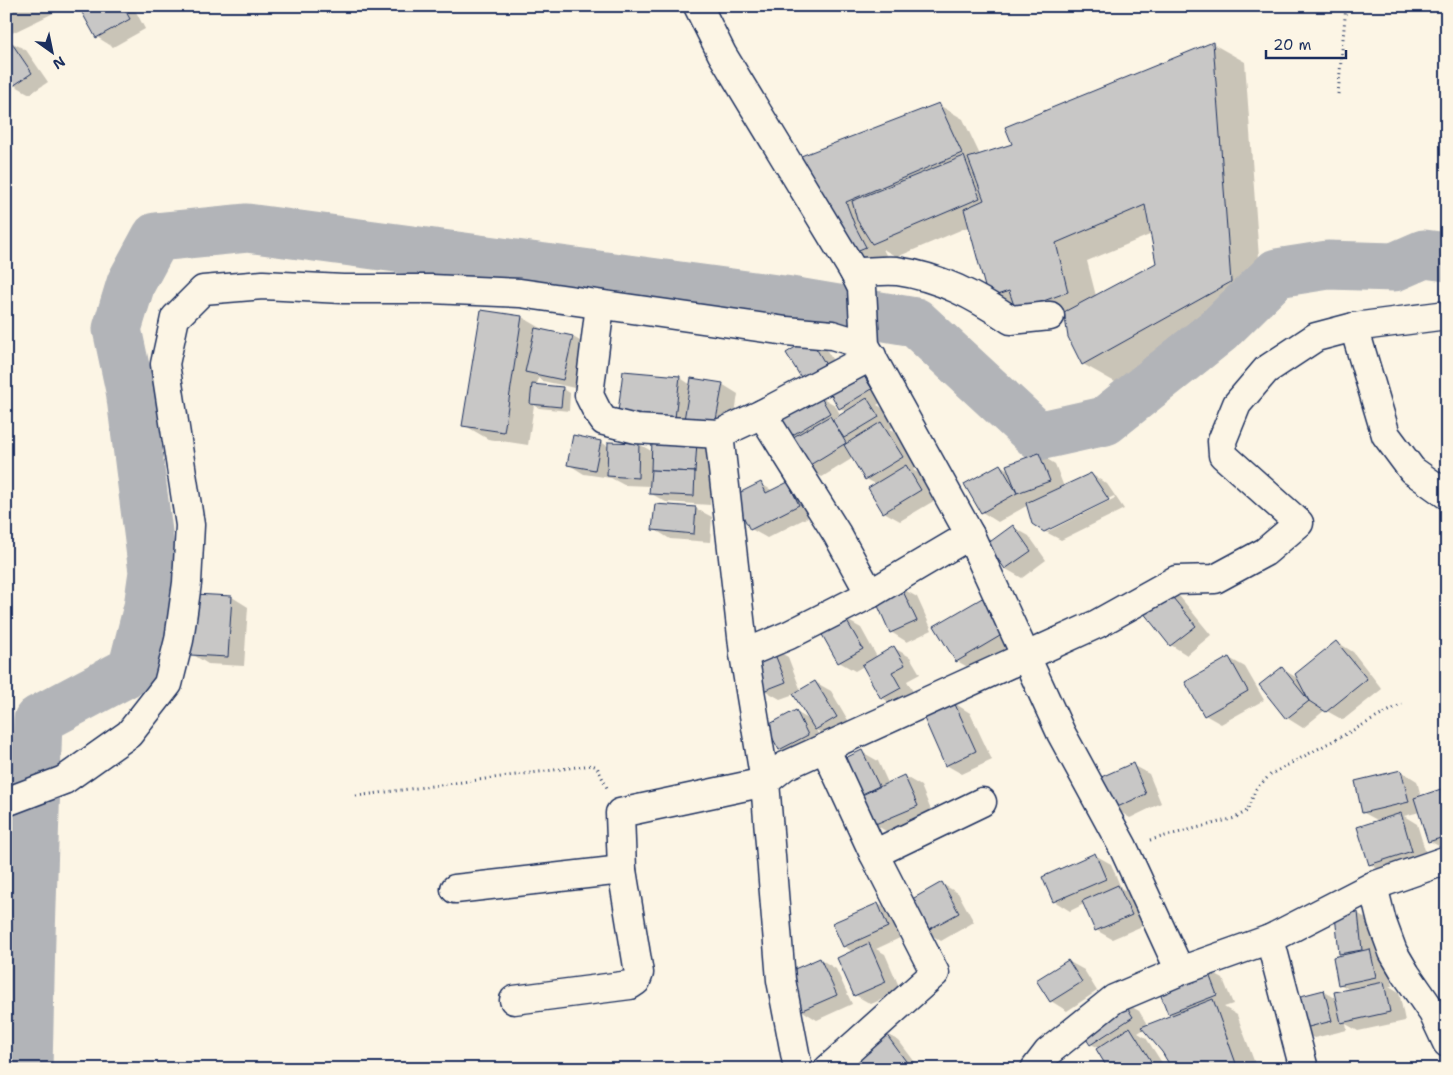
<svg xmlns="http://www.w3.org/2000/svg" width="1453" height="1075" viewBox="0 0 1453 1075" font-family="'Shantell Sans',sans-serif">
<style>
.shadow{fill:#0003;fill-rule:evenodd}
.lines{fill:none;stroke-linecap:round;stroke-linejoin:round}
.river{stroke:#b2b4b8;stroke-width:49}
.building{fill:#c8c7c6;stroke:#1b2f5e}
.minor-casing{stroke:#1b2f5e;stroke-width:31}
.path{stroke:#1b2f5e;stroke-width:3;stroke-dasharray:1 4;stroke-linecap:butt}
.minor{stroke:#fcf5e5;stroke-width:28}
</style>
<rect width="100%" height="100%" fill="#fcf5e5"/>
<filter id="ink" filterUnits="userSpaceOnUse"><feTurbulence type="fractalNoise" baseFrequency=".02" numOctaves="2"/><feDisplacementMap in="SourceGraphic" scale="10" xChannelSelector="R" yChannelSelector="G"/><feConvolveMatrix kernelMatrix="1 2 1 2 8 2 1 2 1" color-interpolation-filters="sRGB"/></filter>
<g filter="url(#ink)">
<g class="shadow">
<path d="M6,6H68L6,36Z"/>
<path d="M88,6H133L145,29L113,47L97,37Z"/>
<path d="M9,41L26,50L48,82L30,94L14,85Z"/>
<path d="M1213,44L1245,62L1262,300L1115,382L1083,364L1066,322L1049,329L989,297L970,226L897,257L883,249L889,261L874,267L850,253L803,156L939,105L963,119L980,155L1013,144L1006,128ZM1152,234L1157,264L1096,296L1087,261Z"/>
<path d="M522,317L546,331L573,337L589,346L579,389L543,381L538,378L537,386L562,388L570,393L569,411L539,408L534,405L528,445L488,439L464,425Z"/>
<path d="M810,340L826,349L841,374L819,388Z"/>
<path d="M859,369L875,379L887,398L877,405L884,409L894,426L890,429L898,433L918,467L913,470L922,475L937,499L900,521L884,512L876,484L866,479L853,458L822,477L806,468L785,439L819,396L835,405L841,416L847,412L840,408Z"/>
<path d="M679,377L691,385L722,384L738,394L732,433L636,420L619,411Z"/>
<path d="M601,442L609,447V443L639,444L653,452L697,444L713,453L710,505L666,502L650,493V486L624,485L611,478L584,474L568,464Z"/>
<path d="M1039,454L1055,464L1064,487L1091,474L1107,484L1124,509L1061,540L1044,531L1028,505L998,522L982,512L1000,465L1010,471ZM1114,496L1115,498L1047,532V529Z"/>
<path d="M761,484L773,491L788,484L804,493L814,514L767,538L751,529Z"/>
<path d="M695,508L712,517L710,542L670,539L654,529Z"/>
<path d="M1013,527L1029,536L1046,560L1022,578L1006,569L989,544Z"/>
<path d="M901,588L917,597L932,630L907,642L891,632Z"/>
<path d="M1164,588L1180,597L1211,635L1187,655L1171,645L1141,607Z"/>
<path d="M232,597L248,607L244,666L208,664L192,654Z"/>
<path d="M984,598L1020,643L973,670L957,661Z"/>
<path d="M845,619L861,628L877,657L894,648L910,657L920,674L907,681L916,697L898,707L882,698L864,666L855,671L839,662Z"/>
<path d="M1337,642L1353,652L1382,689L1343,720L1325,710L1303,728L1287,718L1261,686L1282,669L1299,679Z"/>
<path d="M772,648L788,657L801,691L815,682L831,691L852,727L832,739L816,730L824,744L796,759L780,749L796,712L810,720L794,694L780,699L764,690Z"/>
<path d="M1229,658L1245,667L1264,700L1221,724L1205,715Z"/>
<path d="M954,703L970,713L992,760L962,774L946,765Z"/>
<path d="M862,752L878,761L888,783L904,776L921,786L933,815L891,834L874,824L843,761Z"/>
<path d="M1132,765L1149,774L1161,803L1130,818L1114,808Z"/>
<path d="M1401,771L1417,781L1421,797L1447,788V850L1429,841L1420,812L1404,816L1417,824L1428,860L1386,874L1370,864L1379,821L1364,813Z"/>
<path d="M1095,855L1111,864L1121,888L1135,896L1147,924L1112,939L1096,930L1084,904L1070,911L1054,901Z"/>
<path d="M942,884L958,893L974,922L941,941L925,931Z"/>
<path d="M878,904L894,913L904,936L876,949L885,954L901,991L871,1004L855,995L853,952L844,946Z"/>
<path d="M1357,913L1374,923L1377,955L1386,960L1392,986H1389L1399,992L1405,1021L1358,1031L1346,1024L1347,1030L1314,1038L1298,1029L1323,991L1337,999L1350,990L1340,984L1345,956L1340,953Z"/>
<path d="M820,959L836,969L852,1004L817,1020L801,1010Z"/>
<path d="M1068,961L1084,970L1097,991L1067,1011L1051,1001Z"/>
<path d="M1207,970L1223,979L1233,1004L1224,1007L1237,1015L1257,1069H1174L1163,1051L1144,1029L1138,1033L1146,1038L1166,1069H1110L1099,1048L1091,1044L1123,1002L1139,1011L1148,1026L1174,1016L1169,1013Z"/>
<path d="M883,1032L899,1041L920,1069H868Z"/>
</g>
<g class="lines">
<path class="river" d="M28,1069L31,936L38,720L132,670L148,607L153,572L130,390L117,329L131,283L156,237L247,228L784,300L915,322L1038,436L1105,421L1219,330L1277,273L1328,265L1394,267L1424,254L1447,257"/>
</g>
<g class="building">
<path d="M86,6H123L130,19L96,38L80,9Z"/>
<path d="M9,39L32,73L13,86L6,75V42Z"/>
<path d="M1213,42L1231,282L1082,365L1068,337L1064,312L1156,263L1145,205L1056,243L1068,292L1016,311L1009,291L988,298L964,209L984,200L968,158L1012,144L1005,127Z"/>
<path d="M939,103L962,153L846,202L855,226L866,247L849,254L801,156Z"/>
<path d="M964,156L980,198L872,244L857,220L852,201Z"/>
<path d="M481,310L522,316L504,432L462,426Z"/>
<path d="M535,328L573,336L563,380L525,372Z"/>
<path d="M810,338L826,365L802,379L786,353Z"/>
<path d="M859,368L872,389L839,409L827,387Z"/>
<path d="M623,371L680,376L675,418L618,412Z"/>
<path d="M691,378L723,383L715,425L684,420Z"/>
<path d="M532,384L563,387L561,407L530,404Z"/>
<path d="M819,394L830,413L784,440L773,421Z"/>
<path d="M867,398L879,417L844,438L832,420Z"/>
<path d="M830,416L846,443L805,468L788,440Z"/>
<path d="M881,422L903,457L865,480L844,445Z"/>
<path d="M573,435L601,441L595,470L567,465Z"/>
<path d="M652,440L697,442L695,472L651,470Z"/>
<path d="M608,442L639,443L638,478L607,476Z"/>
<path d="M1039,453L1050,481L1017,493L1006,465Z"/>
<path d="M1000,464L1017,493L981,513L964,484Z"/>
<path d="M906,465L921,490L883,513L868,488Z"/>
<path d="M651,470L695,472L694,496L649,494Z"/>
<path d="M1091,473L1109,500L1044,532L1032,524L1026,503Z"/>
<path d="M761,482L766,493L788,482L799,505L750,530L733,496Z"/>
<path d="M655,504L696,507L694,534L652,530Z"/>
<path d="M1013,525L1031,551L1005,569L987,544Z"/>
<path d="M901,587L917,621L890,633L875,599Z"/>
<path d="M1164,587L1196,626L1170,646L1139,607Z"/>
<path d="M194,594L232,596L228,657L190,655Z"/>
<path d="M984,597L1005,633L956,662L934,626Z"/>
<path d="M845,618L863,649L838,663L820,631Z"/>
<path d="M1336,641L1367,679L1326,712L1309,701L1295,674Z"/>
<path d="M894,646L905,665L892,672L901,688L881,699L862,665Z"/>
<path d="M772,647L786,682L763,691L749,656Z"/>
<path d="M1229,657L1248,691L1204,716L1185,682Z"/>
<path d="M1282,667L1309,701L1286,719L1259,685Z"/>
<path d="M815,681L837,717L815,730L793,694Z"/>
<path d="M954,702L976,751L945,766L923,716Z"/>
<path d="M796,710L808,735L779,750L766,726Z"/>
<path d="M862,750L879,786L858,796L841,760Z"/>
<path d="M1133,763L1146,794L1113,809L1099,778Z"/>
<path d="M1401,770L1409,802L1362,813L1355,781Z"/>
<path d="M904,775L918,806L873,825L860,796Z"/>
<path d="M1447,787V836L1428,842L1414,798Z"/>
<path d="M1401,813L1412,851L1369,865L1357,827Z"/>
<path d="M1095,853L1106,879L1053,902L1042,877Z"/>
<path d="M942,882L959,913L924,932L907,902Z"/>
<path d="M1118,885L1132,915L1095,931L1082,901Z"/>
<path d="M878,903L888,927L843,947L832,923Z"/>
<path d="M1358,912L1362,950L1339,954L1335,915Z"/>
<path d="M869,943L886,982L854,996L837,958Z"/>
<path d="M1370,949L1376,977L1338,985L1333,957Z"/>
<path d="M820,958L837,995L800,1011L783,974Z"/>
<path d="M1068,960L1082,982L1050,1002L1036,980Z"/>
<path d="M1207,969L1217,995L1168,1014L1158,988Z"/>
<path d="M1384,982L1390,1012L1341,1023L1334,992Z"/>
<path d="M1324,990L1332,1021L1297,1030L1289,999Z"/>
<path d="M1213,999L1238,1069H1172L1162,1052L1141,1027Z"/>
<path d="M1123,1001L1133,1017L1090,1045L1079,1028Z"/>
<path d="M1130,1027L1151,1061L1139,1069H1108L1096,1049Z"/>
<path d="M883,1030L908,1064L902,1069H866L854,1052Z"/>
</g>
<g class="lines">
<g class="minor-casing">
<g id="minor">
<path d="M698,6L722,54L854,272L862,288L865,345L970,535L1061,733L1123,847L1180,971"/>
<path d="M854,272C868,272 883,270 897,271C940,277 975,296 1011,320L1050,316"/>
<path d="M600,305L589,395L597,411L604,421L636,429L719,434L762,414L872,356"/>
<path d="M1354,327L1386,435L1412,470L1447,495"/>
<path d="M762,414L837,534L870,594"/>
<path d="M719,434L744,654L789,635L870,594L970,535"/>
<path d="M744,654L765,782L785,766L1097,624L1176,580L1215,579L1265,552L1299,523L1223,455L1222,441L1237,404L1266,370L1316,337L1354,327L1447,315"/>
<path d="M825,748L874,854L935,973L828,1069"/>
<path d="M6,802L64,780L129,734L168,684L179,640L187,583L190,525L165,364L175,318L203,290L263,285L343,289H431L520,293L786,331L832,335L865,345"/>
<path d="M874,854L982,802"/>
<path d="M1373,886L1382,922L1393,952L1406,974L1433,1013L1447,1043"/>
<path d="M455,889L622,870"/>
<path d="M1270,939L1304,1069"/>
<path d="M514,1000L630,985L636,981L639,973L622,870L620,813L765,782L781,980L798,1069"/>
<path d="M1035,1069L1048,1052L1114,999L1180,971L1270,939L1373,886L1447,860"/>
</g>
</g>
<g class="path">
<path d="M1338,94L1346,6"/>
<path d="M356,796L592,765L597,767L608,790"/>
<path d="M1150,840L1235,818L1247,811L1256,789L1271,774L1402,704"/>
</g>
<use href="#minor" class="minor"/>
</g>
</g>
<rect width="1453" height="1075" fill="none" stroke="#fcf5e5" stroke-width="25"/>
<rect x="12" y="12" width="1428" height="1050" fill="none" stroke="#1b2f5e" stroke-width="2" filter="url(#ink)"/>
<g transform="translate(52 52) rotate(147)" stroke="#fcf5e5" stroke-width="4" paint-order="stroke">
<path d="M0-4L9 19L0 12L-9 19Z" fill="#1b2f5e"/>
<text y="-8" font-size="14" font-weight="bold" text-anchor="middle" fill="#1b2f5e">N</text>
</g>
<path d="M1266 50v8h80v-8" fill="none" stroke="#1b2f5e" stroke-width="2.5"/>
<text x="1273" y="50" font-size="15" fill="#1b2f5e" stroke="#fcf5e5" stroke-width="4" paint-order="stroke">20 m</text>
</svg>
